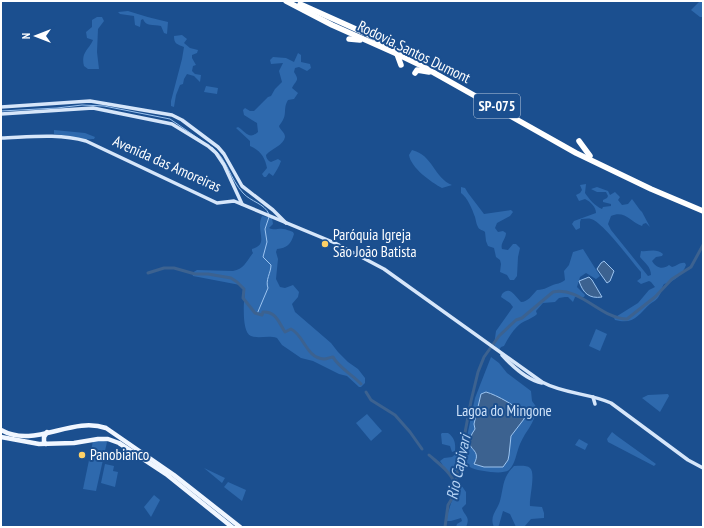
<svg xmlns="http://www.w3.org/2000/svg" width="704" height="528" viewBox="0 0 704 528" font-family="'PT Sans Narrow',sans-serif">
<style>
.green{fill:#2e69ad}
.water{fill:#3c6290;stroke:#9cc4f0}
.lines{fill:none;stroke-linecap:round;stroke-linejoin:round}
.stream{stroke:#9cc4f0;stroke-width:1}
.river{stroke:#3c6290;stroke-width:3}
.secondary{stroke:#d6e6fa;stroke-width:3.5}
.primary{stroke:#f0f6ff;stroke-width:4.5}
.motorway{stroke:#fff;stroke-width:5.5}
.poi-dot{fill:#ffd166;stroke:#1b4f8f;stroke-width:1.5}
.labels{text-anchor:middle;stroke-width:4;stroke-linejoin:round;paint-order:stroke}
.shield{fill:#1b4f8f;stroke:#bbcadd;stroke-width:1}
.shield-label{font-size:14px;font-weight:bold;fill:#fff}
.street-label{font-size:15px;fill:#fff;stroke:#1b4f8f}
.poi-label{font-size:15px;fill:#fff;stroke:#1b4f8f;text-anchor:start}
.park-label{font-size:15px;fill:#cfe3fa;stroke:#1b4f8f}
.water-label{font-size:16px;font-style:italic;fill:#b5d3f5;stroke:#1b4f8f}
</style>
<rect width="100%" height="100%" fill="#1b4f8f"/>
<g class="green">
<path d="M700,1H703V17H700L691,10Z"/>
<path d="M128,11C141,15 154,19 168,22L167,34L164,33L161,26C153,24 146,27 143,19L141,20L140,27L135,25L134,16L120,14L118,12Z"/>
<path d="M97,17H102L104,21L98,29L97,52L99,69H88L84,66C81,52 88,51 93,40L87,38L86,32L92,27V20Z"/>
<path d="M182,35L187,39L184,43L190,48L198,50L197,53L192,55V58L196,65L193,66L192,71L195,74L201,75L200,82L194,76L187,74L184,79L183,84L180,85L176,95L174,107L171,106V101L182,59L184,47C177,44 174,44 174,36Z"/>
<path d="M298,53L301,55V62L310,64L311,68L307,71L299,67L295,68L294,72C300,81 296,80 292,88L298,93L294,99L288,100C282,110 289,114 279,126C280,130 285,132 285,137C284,145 271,149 266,155C266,158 268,161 271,162L278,159L281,161C279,167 276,171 273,176L269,173L266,177H264L262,174L267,168C265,157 260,150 250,146V141L236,128L238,127C246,132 249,140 258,132L257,123L244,115L243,110L245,108L250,111H254L268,97L271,96L275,89L282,82L279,71L283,63L271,64L270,60L273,57L286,58L294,62Z"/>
<path d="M206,86L218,88L217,94L204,92Z"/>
<path d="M54,130L85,133L95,137L94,139C81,140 68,135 54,134Z"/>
<path d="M412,150C433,155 434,178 452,185L442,188C431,182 411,168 409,155Z"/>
<path d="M586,184L585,193C589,199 595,206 602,209L603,207L611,206V204L603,202V200L607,198L608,196L606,192H597L591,189L597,187L608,191L610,195L615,192L620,197L618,200L622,205L628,204L632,199L640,210L642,212L650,227L646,223L643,224L642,226C630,222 625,210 611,216L608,224L611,230L648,276L651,275C651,267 645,263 640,257L641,251C649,252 656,248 663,254L662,256L656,257L652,261C656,268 663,270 669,265L672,267C677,266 680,262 685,263L686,265C683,274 674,282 664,284C661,288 662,292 659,296C658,299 653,302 650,304C638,315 634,325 615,320L614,318L638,303L649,290L655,287L651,282L649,281L641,284L637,281L641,278V272C631,261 603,222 591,219C588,218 584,219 581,219L580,222V228L576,230L572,224L574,221L596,213C596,207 591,202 585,199L579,201L576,195L580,193L582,190L580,185Z"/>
<path d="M461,187L465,188L468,193L484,214L511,210L513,212L510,216L497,223L495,228L498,232L503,231L506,233C506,239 500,243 502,249L508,250L513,244H516L520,248L518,257L517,276L514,280H510L507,275L500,272L501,264L500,260L496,257L494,248L488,246L486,241L485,232C483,230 479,230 478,227C476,224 476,220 475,217C472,209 468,198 461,193Z"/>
<path d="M262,216L272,218L273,224L269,228C275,231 278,228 283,229C286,229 290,231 293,232L294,234C291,244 287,248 277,249L276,252L278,259L276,279L280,287L285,288L293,285L299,292L298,297L292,304L295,312L331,343L338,352L348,362L358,369L365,378V383L361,387H359L347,376L339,374L313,361L301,358L282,345L277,338C268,335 259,339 251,336C241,332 244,300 245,290L240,285L193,276L192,273L197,270L233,271C244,269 246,262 253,253L252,251V249C270,244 255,231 262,216Z"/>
<path d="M583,249L600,276L596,279L586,273L580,277L577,287L585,295L584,297H575L573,302L568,297H565L559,298L555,302L543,303L536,311L537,314C532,319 525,320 520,324C513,330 508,338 504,346L501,347L499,350L494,345L496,331L513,307L510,303L501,297L502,294C510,286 514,295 521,302C528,302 532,295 537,290C545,290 549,286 556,284C560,283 561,283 565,280L564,271L569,265L573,252Z"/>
<path d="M596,329L607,334L600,351L589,346Z"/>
<path d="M491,357L499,363L507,373L531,391L532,401L537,408C534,425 526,430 520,444C516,453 516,463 509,470C503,474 491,472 484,471C476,470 468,468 463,461L461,468L454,472L453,475C446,474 444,466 440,461L444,458L452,457L458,452H461L463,456L475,398Z"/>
<path d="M668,394L669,396L660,412L642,398L648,395Z"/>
<path d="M367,414L382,431L371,441L356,423Z"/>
<path d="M612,432L617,436L656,464L654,466L608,442L607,439Z"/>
<path d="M442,433H448C454,437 456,443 455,451L452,452L450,446L442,444L441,434Z"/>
<path d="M579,439L588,444L585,450L575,445Z"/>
<path d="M100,440L107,442L96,491L83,489L93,441Z"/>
<path d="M105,464L114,466L113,471L118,472L115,487L101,483Z"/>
<path d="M514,466C519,466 527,465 530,468C536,473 529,498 530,506L542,507L544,513V518L531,519L524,527H516L510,514L503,511L499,525L498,527H494C489,516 497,511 500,501C504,486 502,478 514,466Z"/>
<path d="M204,468L225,478L222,483Z"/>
<path d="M228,482L246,490L242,501L224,487Z"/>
<path d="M461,485L466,492V504L462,508C464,516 471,516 466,527H456L457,524L462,521L461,518L451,521H446C448,511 454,494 458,486Z"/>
<path d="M154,495L160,500L151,517L144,507Z"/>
</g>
<g class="water">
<path d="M604,261L614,271L610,281L607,283L597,269L601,263Z"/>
<path d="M589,277L592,280L602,297C589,299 583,293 579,281Z"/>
<path d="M486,392C497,395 518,407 525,415L524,419L511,436L509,455L508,460L503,467H484L474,464C484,446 459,452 475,429L474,424L481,394Z"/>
</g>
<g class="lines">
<g class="stream">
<path d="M1,111L57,108L82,105L104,106L170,119L202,141"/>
<path d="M212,147C227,159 230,179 243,193C251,202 264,203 269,214"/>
<path d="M257,314L268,288C265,280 271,273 271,265L263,257L267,242L265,229L269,217"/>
</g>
<g class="river">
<path d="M148,273L164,268H174L195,274H208L231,278L237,282L244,289L243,298L255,313L262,315L263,312C276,311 279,323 285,332L291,329C304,335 306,358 324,359C327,359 331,357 333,357C338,367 353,375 361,384"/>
<path d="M366,392L371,400L395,415L410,432L422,449"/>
<path d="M429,455C438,463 451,472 455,484"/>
<path d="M445,527L448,505L451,500L455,485L471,401L478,372L484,357L499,336L516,320L522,318L553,292C580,286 601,319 627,319L655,297L672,279L691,267L703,245"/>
</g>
<g class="secondary">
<path d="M1,107L90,101L172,115L182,120L218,147L224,154L242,186L273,210L286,223"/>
<path d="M1,114L93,108L172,124L208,146L216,153L224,165L242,204"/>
<path d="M1,138C29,137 58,133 86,141L217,203L234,201L335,243L384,269L542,382C564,394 589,393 611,403L688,460L703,468"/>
<path d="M502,355C512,366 527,380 542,383"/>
<path d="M593,397L595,404"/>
</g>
<g class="primary">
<path d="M1,430C35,449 71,416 106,428L174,475L240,527"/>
<path d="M1,437L39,444L74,443L98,439H108L119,443L166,474L232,527"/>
<path d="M46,444L44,442V437L47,432"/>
</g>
<g class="motorway">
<path d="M286,1L332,25L397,54L422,66L576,153L651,189L703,211"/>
<path d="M300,4L367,34L404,54"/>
<path d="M349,39L360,40"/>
<path d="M397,54L401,65"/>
<path d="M415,73L417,70L429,72"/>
<path d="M579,141L590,156"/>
</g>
</g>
<g class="poi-dot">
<circle cx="325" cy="244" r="4"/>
<circle cx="82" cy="455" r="4"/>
</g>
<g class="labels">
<rect class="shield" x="474" y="94" width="46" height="24" rx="3"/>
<g class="shield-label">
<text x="497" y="111">SP-075</text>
</g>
<g class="street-label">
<text transform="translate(414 52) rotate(26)" y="5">Rodovia Santos Dumont</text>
<text transform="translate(167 164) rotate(24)" y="5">Avenida das Amoreiras</text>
</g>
<g class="poi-label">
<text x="333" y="240">Paróquia Igreja<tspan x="333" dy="17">São João Batista</tspan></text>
<text x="90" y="460">Panobianco</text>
</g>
<g class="park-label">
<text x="504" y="416">Lagoa do Mingone</text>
</g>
<g class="water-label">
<text transform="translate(458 467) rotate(-78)" y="6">Rio Capivari</text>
</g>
</g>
<rect width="704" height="528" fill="none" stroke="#ffffff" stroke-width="4"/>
<g transform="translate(36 36) rotate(270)" stroke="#1b4f8f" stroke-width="3" paint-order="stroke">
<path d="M0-3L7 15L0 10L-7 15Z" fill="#ffffff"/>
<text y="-6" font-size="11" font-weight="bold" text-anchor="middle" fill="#ffffff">N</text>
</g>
</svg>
